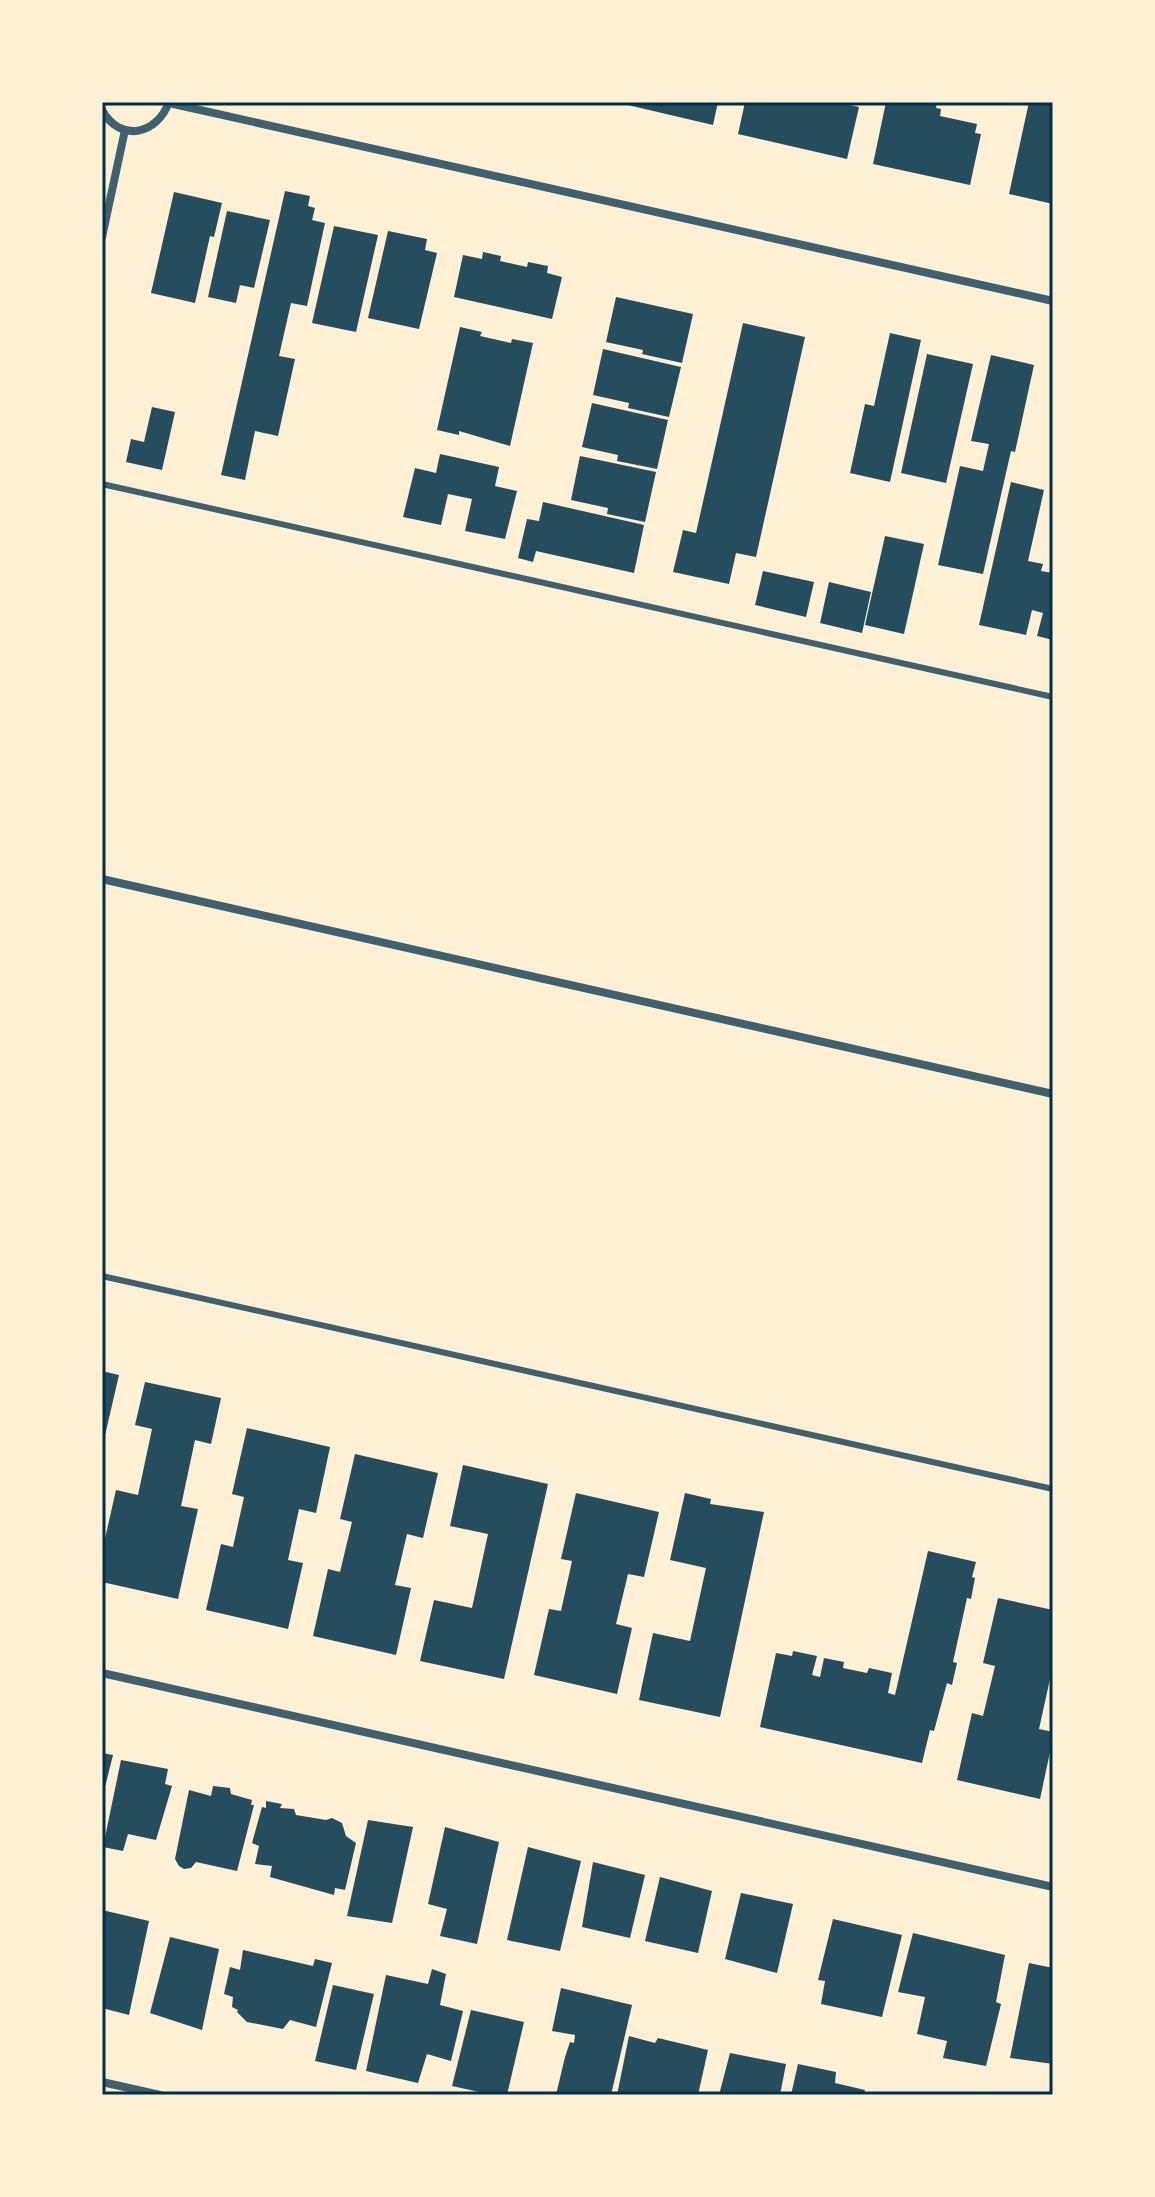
<svg xmlns="http://www.w3.org/2000/svg" width="1155" height="2197" viewBox="0 0 1155 2197" font-family="Rubik,sans-serif">
<style>
.building{fill:#264d5e}
.lines{fill:none;stroke-linecap:round;stroke-linejoin:round}
.service{stroke:#3f606c;stroke-width:6}
.minor{stroke:#3f606c;stroke-width:8}
.neatline{fill:none;stroke:#003049;stroke-width:3}
</style>
<rect width="100%" height="100%" fill="#fdf0d5"/>
<g class="building">
<path d="M615,102H718L713,125Z"/>
<path d="M745,102H836L859,107L847,159L738,134Z"/>
<path d="M886,102H937L936,108L941,109L940,116L977,124L975,133L981,134L970,185L873,164Z"/>
<path d="M1029,102H1053V204L1009,194Z"/>
<path d="M285,191L310,196L308,206L315,208L312,220L325,223L307,306L291,303L279,356L295,359L278,436L255,431L245,480L221,475Z"/>
<path d="M174,192L222,203L214,237L210,236L195,303L151,293Z"/>
<path d="M227,211L270,220L254,288L240,285L236,303L208,297Z"/>
<path d="M334,226L378,235L356,332L312,323Z"/>
<path d="M388,231L427,239L425,250L437,253L419,329L368,318Z"/>
<path d="M483,252L501,256L500,261L527,267L528,262L548,266L547,273L562,277L552,319L454,297L463,255L482,259Z"/>
<path d="M616,297L693,314L682,363L642,354L643,350L606,342Z"/>
<path d="M743,323L805,337L756,557L736,553L729,584L673,572L683,530L696,533Z"/>
<path d="M460,327L482,332L480,336L511,343L512,339L533,343L510,446L459,431V435L437,430Z"/>
<path d="M890,333L921,340L890,482L850,473L865,404L874,406Z"/>
<path d="M603,349L681,367L669,417L628,408L629,403L593,395Z"/>
<path d="M927,354L973,364L946,483L901,473Z"/>
<path d="M991,355L1034,365L1015,452L1011,451L983,574L938,565L960,466L983,471L989,444L971,441Z"/>
<path d="M592,403L668,420L657,469L617,461L618,455L582,447Z"/>
<path d="M152,407L175,412L162,470L126,462L131,439L144,442Z"/>
<path d="M440,454L499,467L495,486L517,491L505,539L465,531L472,499L448,494L441,525L403,517L415,468L436,473Z"/>
<path d="M580,456L656,472L645,522L607,514L608,508L571,500Z"/>
<path d="M1011,482L1044,490L1028,561L1043,564L1041,571L1053,573V640L1037,636L1043,613L1032,610L1026,635L979,625Z"/>
<path d="M543,502L644,525L634,573L536,551L533,562L518,558L527,519L539,521Z"/>
<path d="M885,536L924,544L904,634L865,625Z"/>
<path d="M763,571L814,582L806,617L755,605Z"/>
<path d="M829,582L871,592L862,633L820,623Z"/>
<path d="M102,1371L119,1375L103,1444H102Z"/>
<path d="M145,1382L221,1398L211,1444L195,1440L181,1506L198,1509L178,1599L102,1582V1552L116,1490L138,1495L152,1429L135,1425Z"/>
<path d="M247,1428L330,1447L316,1513L299,1509L288,1560L303,1563L288,1629L206,1610L221,1544L233,1547L244,1497L232,1494Z"/>
<path d="M355,1454L438,1473L423,1538L407,1534L395,1585L411,1588L396,1655L313,1636L328,1569L340,1572L352,1522L340,1519Z"/>
<path d="M463,1465L548,1484L504,1679L420,1661L434,1600L472,1608L488,1534L450,1526Z"/>
<path d="M576,1493L659,1512L644,1577L628,1574L616,1624L632,1628L617,1694L534,1675L549,1609L561,1611L572,1561L561,1559Z"/>
<path d="M685,1493L711,1499L710,1504L764,1512L720,1717L639,1700L653,1633L690,1641L706,1568L670,1560Z"/>
<path d="M928,1551L976,1562L972,1577L975,1578L971,1599L967,1598L953,1662L957,1663L952,1685L947,1683L934,1731L930,1730L922,1763L760,1727L776,1653L792,1656L793,1651L817,1656L812,1675L820,1677L824,1658L844,1662L843,1668L867,1673L869,1668L892,1673L888,1693L895,1695Z"/>
<path d="M998,1598L1053,1610V1679H1050L1039,1729L1053,1732V1738L1040,1799L957,1780L972,1713L983,1716L995,1666L983,1663Z"/>
<path d="M102,1753L113,1755L103,1795H102Z"/>
<path d="M121,1760L168,1769L165,1784L172,1786L156,1840L128,1834L123,1851L103,1847Z"/>
<path d="M213,1786L230,1788L231,1794L252,1800L251,1805H254L237,1871L196,1862L191,1868L184,1869L179,1866L175,1859L189,1790L211,1796Z"/>
<path d="M266,1801L282,1804L280,1808L294,1809L296,1815L326,1820L332,1818L342,1823L346,1836L356,1843L345,1890L335,1888L334,1895L270,1877L272,1866L255,1864L259,1846L252,1843L262,1807L266,1808Z"/>
<path d="M368,1820L413,1827L392,1923L347,1916Z"/>
<path d="M445,1827L499,1842L477,1944L440,1936L447,1909L428,1904Z"/>
<path d="M528,1847L581,1861L560,1951L507,1940Z"/>
<path d="M593,1862L645,1875L630,1938L582,1927Z"/>
<path d="M660,1877L712,1891L698,1953L645,1941Z"/>
<path d="M741,1893L793,1904L777,1973L725,1959Z"/>
<path d="M102,1910L149,1921L129,2015L102,2008Z"/>
<path d="M833,1919L902,1935L882,2017L821,2004L825,1981L818,1980Z"/>
<path d="M913,1933L1005,1955L996,2002L1001,2004L986,2066L943,2058L947,2041L917,2034L925,1997L898,1992Z"/>
<path d="M170,1937L219,1949L202,2030L150,2013Z"/>
<path d="M243,1950L313,1966L315,1959L332,1963L316,2027L290,2020L283,2029L247,2022L237,2012L238,2010L232,2007L233,1997L224,1994L230,1967L240,1970Z"/>
<path d="M1029,1963L1053,1968V2064L1010,2058Z"/>
<path d="M432,1969L446,1974L440,2005L463,2011L451,2061L427,2054L418,2083L366,2071L386,1975L428,1984Z"/>
<path d="M333,1985L374,1994L356,2070L315,2061Z"/>
<path d="M561,1988L632,2005L611,2095H556L565,2057L570,2042L574,2043L575,2035L552,2031Z"/>
<path d="M471,2010L524,2022L507,2095H493L452,2086Z"/>
<path d="M629,2036L655,2043L658,2038L708,2050L698,2095H617Z"/>
<path d="M730,2053L786,2064L780,2095H719Z"/>
<path d="M798,2064L836,2072L835,2083L865,2090L864,2095H791Z"/>
</g>
<g class="lines">
<g class="service">
<path d="M102,484L1053,697"/>
<path d="M102,1276L1053,1489"/>
</g>
<g class="minor">
<path d="M169,103L1053,301"/>
<path d="M102,110C120,143 157,135 169,102"/>
<path d="M102,237L125,130"/>
<path d="M102,879L1053,1094"/>
<path d="M102,1673L1053,1887"/>
<path d="M102,2082L160,2095"/>
</g>
</g>
<rect width="1155" height="2197" fill="none" stroke="#fdf0d5" stroke-width="208"/>
<rect x="104" y="104" width="947" height="1989" class="neatline"/>
</svg>
